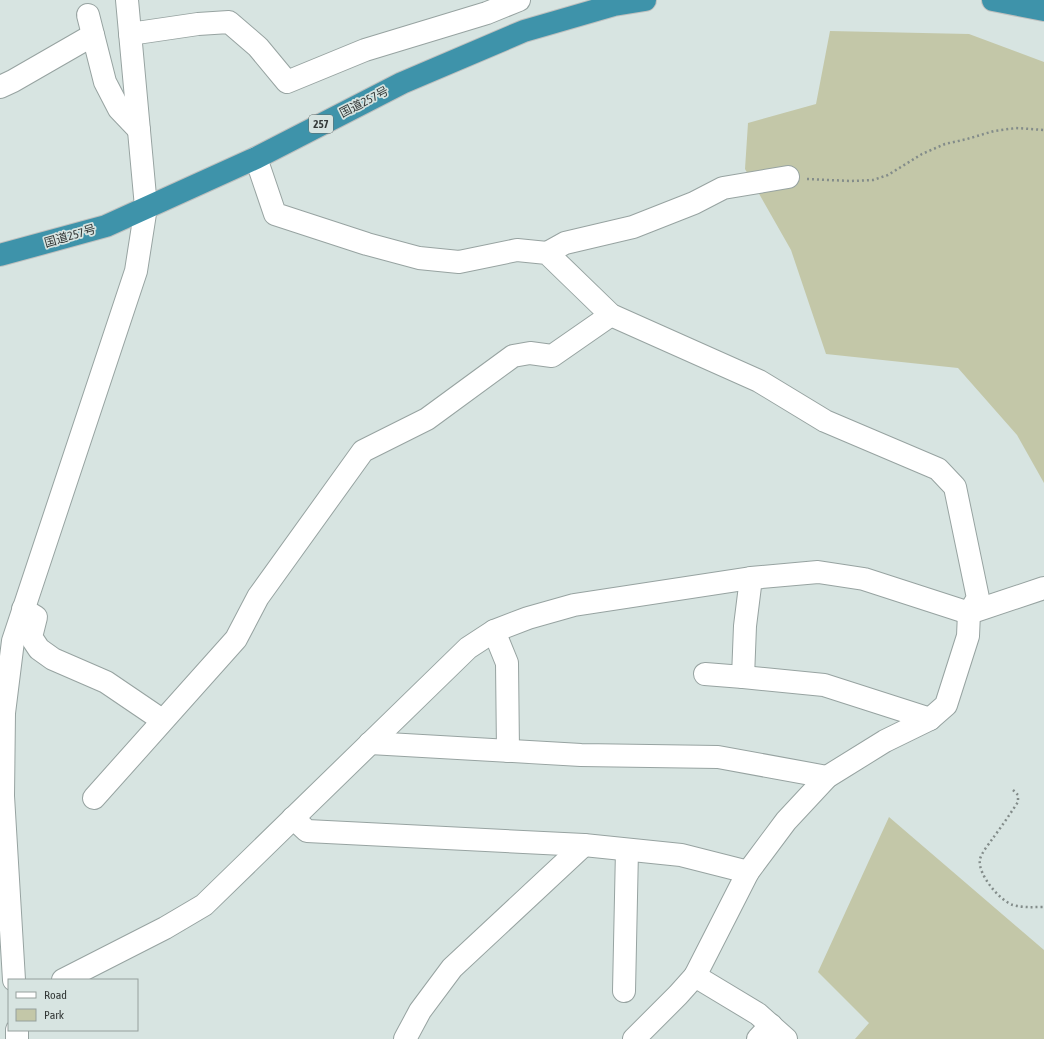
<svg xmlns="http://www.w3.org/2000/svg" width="1044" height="1039" viewBox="0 0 1044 1039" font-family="'Asap Condensed','Noto Sans JP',sans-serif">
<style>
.green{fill:#c3c7a8}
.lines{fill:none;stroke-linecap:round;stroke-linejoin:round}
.minor-casing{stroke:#97a3a1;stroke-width:24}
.highway-casing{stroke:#bec0bf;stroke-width:24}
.path{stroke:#838c8a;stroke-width:2.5;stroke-dasharray:2 3;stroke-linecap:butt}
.minor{stroke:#fff;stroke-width:22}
.highway{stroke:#3e93aa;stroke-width:22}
.labels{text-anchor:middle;stroke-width:3.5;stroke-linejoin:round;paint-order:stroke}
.shield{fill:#d7e4e1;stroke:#656c6b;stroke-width:1}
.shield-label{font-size:11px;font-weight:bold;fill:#343938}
.street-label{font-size:12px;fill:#343938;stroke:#d7e4e1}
</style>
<rect width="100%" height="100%" fill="#d7e4e1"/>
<g class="green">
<path d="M830,31L969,34L1044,62V483L1017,435L958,368L826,354L791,250L745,169L748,123L816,104Z"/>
<path d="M889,817L1044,950V1039H855L869,1023L818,972Z"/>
</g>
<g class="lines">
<g class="minor-casing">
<g id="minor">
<path d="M88,15L105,82L119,109L139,130"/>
<path d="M130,34L198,24L229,22L258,47L287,82L365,50L487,13L519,0"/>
<path d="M0,87L13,81L93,35"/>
<path d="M256,158L275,214L367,244L419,258L459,262L517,250L547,253L611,315L759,381L825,421L938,469L955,487L978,598L969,613L968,636L946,705L930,719L885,741L827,777L786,821L748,872L695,976L678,995L634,1039"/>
<path d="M547,253L565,243L633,227L694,203L723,188L788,177"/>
<path d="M23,609L36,617L31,637L39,649L53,659L106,682L162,720"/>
<path d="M494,631L507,663L508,751"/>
<path d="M705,674L743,677L824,685L930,719"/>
<path d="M743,677L745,626L751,578"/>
<path d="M370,743L581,755L718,757L827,777"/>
<path d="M94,798L236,639L258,597L363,451L427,419L513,356L530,353L552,356L611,315"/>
<path d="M293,818L307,831L584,845L681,855L748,872"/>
<path d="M695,976L758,1014L786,1039"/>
<path d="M14,980L3,796L4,713L13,641L136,271L146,207L127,0"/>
<path d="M63,980L165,928L204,905L468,648L494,631L528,618L574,605L751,578L818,572L864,579L969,613L1044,588"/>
<path d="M624,991L627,850"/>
<path d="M17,1030V1039"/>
<path d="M405,1039L420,1011L452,968L584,845"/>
<path d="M758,1039L771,1025"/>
</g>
</g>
<g class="highway-casing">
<g id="highway">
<path d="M993,0L1044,10"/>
<path d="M0,255L106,226L256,158L402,83L524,31L614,5L645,0"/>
</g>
</g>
<g class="path">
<path d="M807,179L851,181L873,180L888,175L922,154L945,144L967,139L994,131L1016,128L1044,130"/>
<path d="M1013,790L1018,795V802C1010,814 1002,826 993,838C989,844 982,852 980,859C977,874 1000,901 1013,905C1024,908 1033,907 1044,907"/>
</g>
<use href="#minor" class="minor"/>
<use href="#highway" class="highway"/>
</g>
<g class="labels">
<rect class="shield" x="309" y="115" width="24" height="18" rx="3"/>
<g class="shield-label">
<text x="321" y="128">257</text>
</g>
<g class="street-label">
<text transform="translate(364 102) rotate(-27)" y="4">国道257号</text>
<text transform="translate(70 236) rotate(-16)" y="4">国道257号</text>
</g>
</g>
<rect x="8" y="979" width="130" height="52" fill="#d7e4e1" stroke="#96a09d"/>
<rect x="16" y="992" width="20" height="6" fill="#ffffff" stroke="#96a09d"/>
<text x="44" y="999" font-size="12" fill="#343938">Road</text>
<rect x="16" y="1009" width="20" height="12" fill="#c3c7a8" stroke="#96a09d"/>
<text x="44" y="1019" font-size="12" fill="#343938">Park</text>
</svg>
